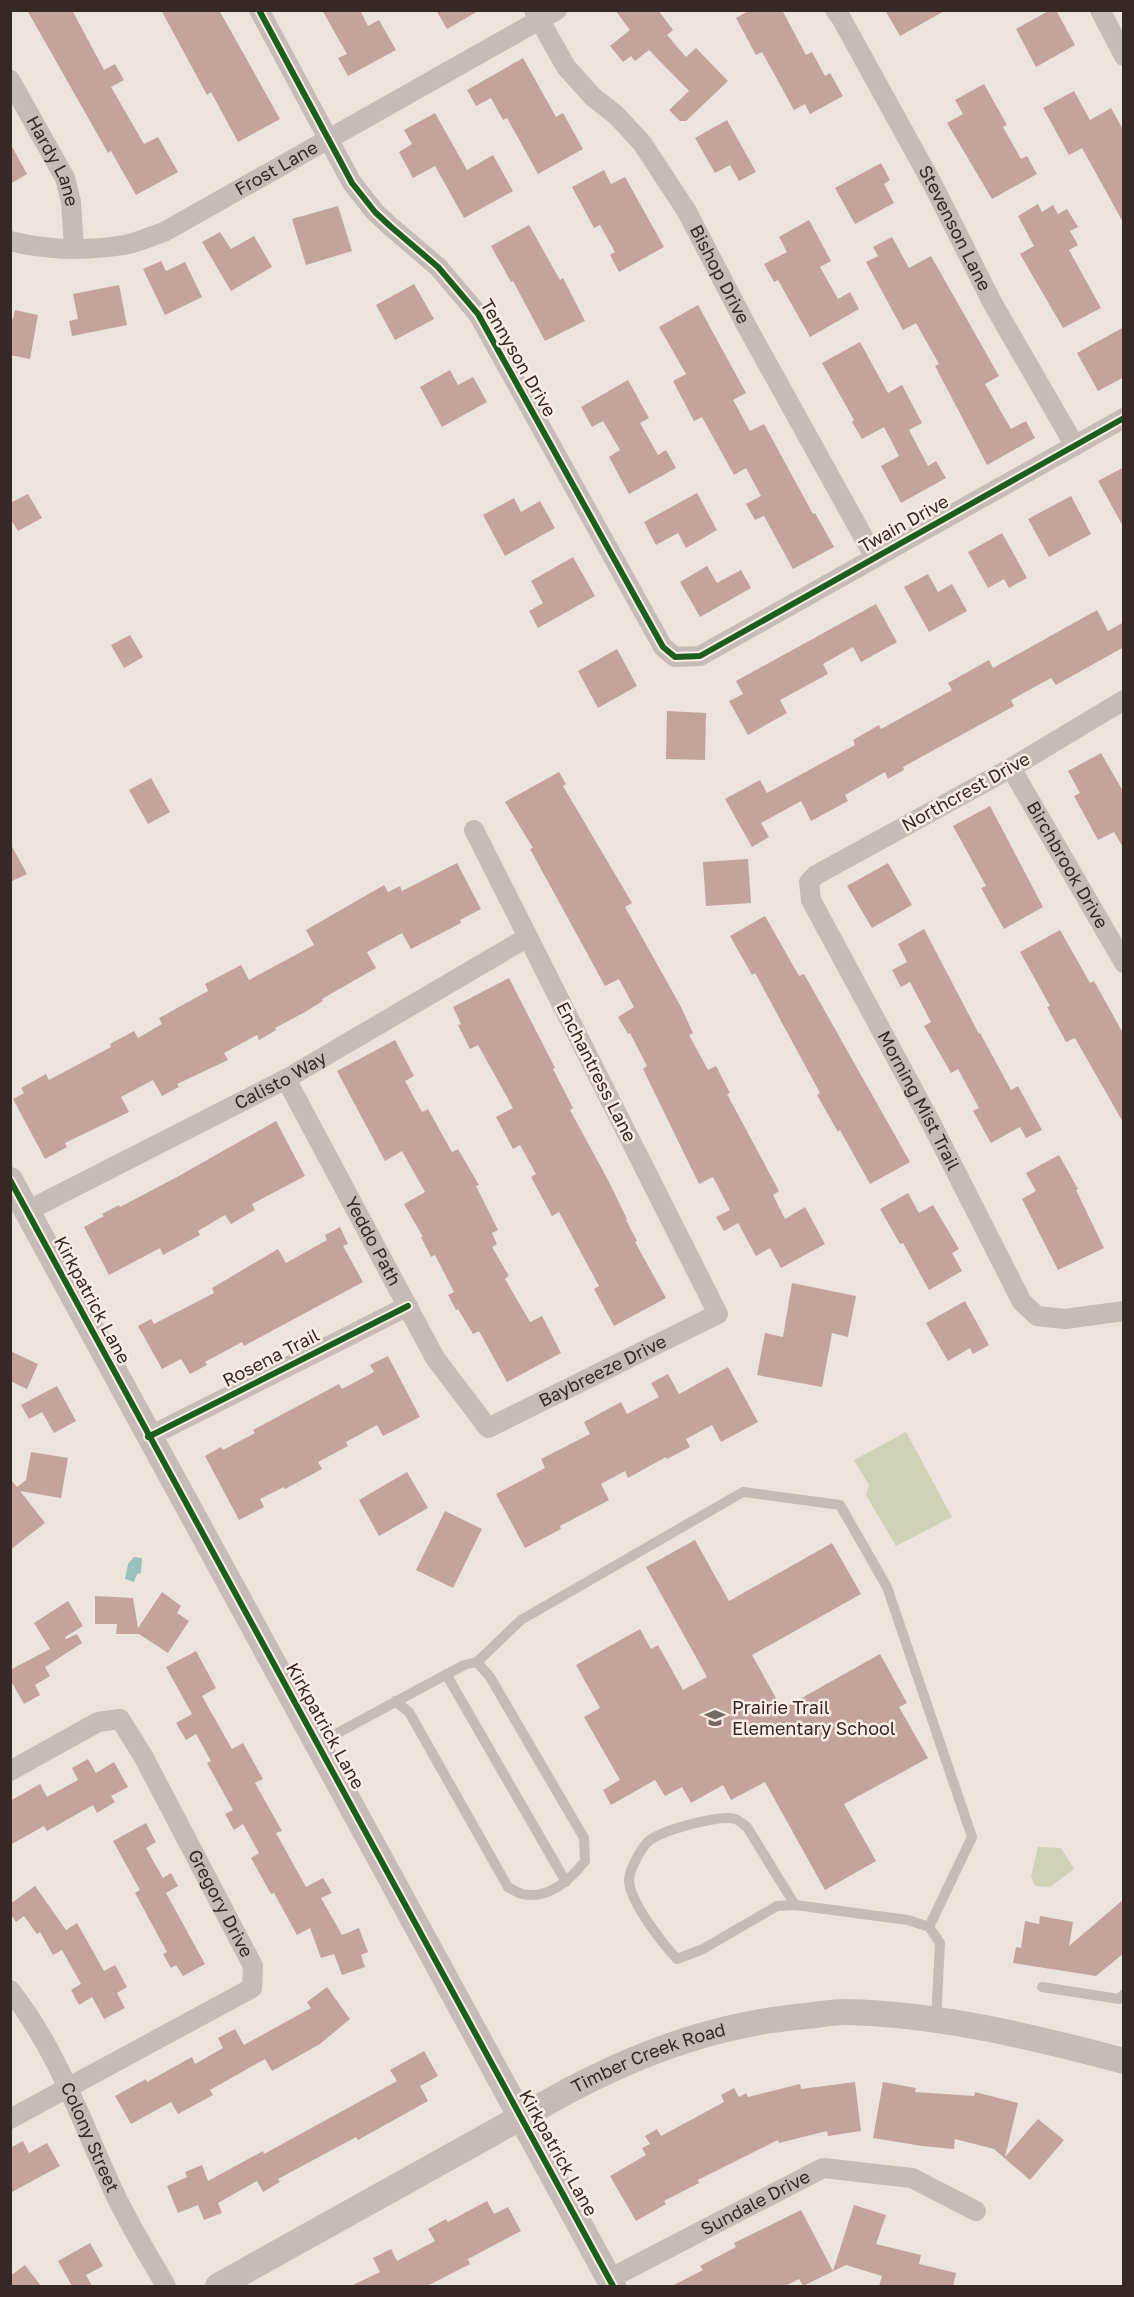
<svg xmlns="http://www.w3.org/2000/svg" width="1134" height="2297" viewBox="0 0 1134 2297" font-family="'Golos Text',sans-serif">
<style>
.green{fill:#d0d1b6}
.water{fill:#98c1bc}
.building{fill:#c2a49d}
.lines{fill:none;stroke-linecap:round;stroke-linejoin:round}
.service{stroke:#c5bcb7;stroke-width:10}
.minor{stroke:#c5bcb7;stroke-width:20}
.tertiary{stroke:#c5bcb7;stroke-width:26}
.cycleway-casing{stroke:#faede3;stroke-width:10}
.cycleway{stroke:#1b5e20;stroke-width:6}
.labels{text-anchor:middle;stroke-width:5;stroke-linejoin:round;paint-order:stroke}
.street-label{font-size:18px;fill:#352825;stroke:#faede3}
.poi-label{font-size:18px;fill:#352825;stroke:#faede3;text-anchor:start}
</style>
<rect width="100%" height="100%" fill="#ede3dd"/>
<g class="green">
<path d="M906,1432L952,1517L896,1546L866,1495L869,1485L854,1460Z"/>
<path d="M1038,1847L1061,1848L1074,1869L1050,1887L1035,1886L1031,1876Z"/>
</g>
<path class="water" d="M134,1557L142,1558L141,1573L137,1574L134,1582L125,1579L128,1564Z"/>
<g class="building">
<path d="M27,10H72L104,70L115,64L124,80L111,87L144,144L158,137L178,172L136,195L111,151L108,153Z"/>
<path d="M161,10H219L280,119L238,142L211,92L207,95Z"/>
<path d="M322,10H360L368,26L379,20L396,50L348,76L338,58L347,54Z"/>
<path d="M436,10H480L447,29Z"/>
<path d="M615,10H658L673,30L667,35L686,57L696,48L728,81L686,121H680L669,110L689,91L649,50L635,61L631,56L623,62L610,46L630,30Z"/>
<path d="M750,10H782L806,55L812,52L825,76L830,73L843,96L810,114L805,104L794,110L762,52L756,55L736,18Z"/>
<path d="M885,10H946L900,36Z"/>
<path d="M1050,10H1056L1075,45L1036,67L1016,29Z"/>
<path d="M523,58L556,117L563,113L583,149L538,174L507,118L503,120L491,98L476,106L467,90Z"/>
<path d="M984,84L1007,125L1003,127L1021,159L1027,156L1037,174L992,199L947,123L963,114L955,100Z"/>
<path d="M1074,91L1090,120L1111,108L1124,131V224L1082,148L1069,155L1043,108Z"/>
<path d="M435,113L467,170L493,155L513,191L464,218L435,166L413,178L399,152L412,144L404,130Z"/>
<path d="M727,120L756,172L739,181L730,165L715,173L695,138Z"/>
<path d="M10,143L27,174L10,184Z"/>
<path d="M881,163L890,180L884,184L894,203L855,224L835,188Z"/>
<path d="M604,170L611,184L625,177L664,247L619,272L610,255L615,252L600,225L594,228L572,187Z"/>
<path d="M1038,204L1042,212L1053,205L1058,214L1067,209L1078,227L1070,231L1078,245L1069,250L1101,308L1063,328L1020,254L1034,246L1018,216Z"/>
<path d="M338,206L352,251L306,265L292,219Z"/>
<path d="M809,220L831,261L820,267L838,299L850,292L859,309L810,337L778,280L774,282L764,264L787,252L779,237Z"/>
<path d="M529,225L560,280L563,278L585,321L545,341L513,281L511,282L491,246Z"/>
<path d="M220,232L231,249L254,236L272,267L231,291L202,242Z"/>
<path d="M892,237L909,268L931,256L999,376L985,384L1011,429L1026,421L1035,438L987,465L935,366L939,364L916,323L903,330L866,262L878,256L873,247Z"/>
<path d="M161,261L166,271L185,262L202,297L165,315L143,269Z"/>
<path d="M414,284L434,319L395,340L376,305Z"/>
<path d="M119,285L127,325L72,336L69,321L78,319L73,294Z"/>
<path d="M698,305L746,393L733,400L750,431L764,424L813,514L815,513L834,547L793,569L764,516L755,520L746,504L761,496L746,468L734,475L702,417L694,421L673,381L686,374L659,327Z"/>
<path d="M15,310L38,315L30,359L10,355V319H13Z"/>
<path d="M1124,327V377L1098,391L1077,353Z"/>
<path d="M860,342L888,393L902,385L922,423L909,430L928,466L936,461L946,478L901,503L881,466L899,456L884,427L862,439L852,422L854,420L822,363Z"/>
<path d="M450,370L458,385L473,377L487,402L442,427L420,387Z"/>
<path d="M628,380L649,418L640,423L658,455L666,450L676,468L629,494L609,457L620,450L603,421L592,427L581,407Z"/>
<path d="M1124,467V528L1098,481Z"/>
<path d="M697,493L717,530L686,548L678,533L656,545L644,522Z"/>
<path d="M28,494L42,518L18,531L10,518V503Z"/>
<path d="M1071,496L1091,534L1049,557L1028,519Z"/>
<path d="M514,498L521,512L540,501L555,528L505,556L483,515Z"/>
<path d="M1002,533L1027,578L1009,588L1004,579L988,588L968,552Z"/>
<path d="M573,557L595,596L538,628L529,611L543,603L531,581Z"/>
<path d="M707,566L717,583L741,570L751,588L700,617L680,582Z"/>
<path d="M928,574L938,592L952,584L967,611L929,632L904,587Z"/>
<path d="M876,604L897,642L861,662L853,647L823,664L828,674L780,700L787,713L748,735L729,701L743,694L736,681Z"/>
<path d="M1097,610L1108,631L1124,622V647L1056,685L1051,678L1011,700L1014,706L903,767L904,770L888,779L885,772L845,795L848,801L811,821L801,801L761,823L769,837L752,847L725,799L760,780L767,793L855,745L853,740L879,725L881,729L952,690L948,683L989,660L993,668Z"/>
<path d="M130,635L143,657L124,668L111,645Z"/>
<path d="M617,649L637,686L598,708L578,671Z"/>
<path d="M667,711L706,713L705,760L666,759Z"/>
<path d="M1101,753L1124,793V849L1114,832L1098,840L1074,796L1080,793L1068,771Z"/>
<path d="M559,772L566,784L563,786L632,903L625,907L680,1005L693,1033L689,1035L708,1070L716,1066L730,1093L727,1094L779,1191L773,1195L785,1219L805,1207L825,1244L781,1268L770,1248L756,1256L738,1223L724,1231L716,1217L730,1210L713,1177L699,1184L643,1069L647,1066L630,1033L628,1034L618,1017L634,1007L619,979L605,986L530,849L533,848L505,802Z"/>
<path d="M151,778L170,812L148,824L129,790Z"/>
<path d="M990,806L1043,907L1004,929L981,888L986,886L953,826Z"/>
<path d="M10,843L27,874L10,882Z"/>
<path d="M748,859L751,903L706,906L703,862Z"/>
<path d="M457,863L481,909L460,920L461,923L411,949L402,933L367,952L376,968L322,999L323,1001L305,1012L275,1028L276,1030L259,1040L257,1035L224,1053L228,1060L177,1084L179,1087L162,1096L153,1080L121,1097L129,1112L65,1143L67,1147L45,1159L13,1099L24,1093L21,1088L46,1074L49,1080L111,1047L110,1044L134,1031L138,1038L162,1024L159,1018L208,991L205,984L241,965L249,980L314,945L306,930L384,885L388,892L400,886L402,891Z"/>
<path d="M888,863L912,905L872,928L847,886Z"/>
<path d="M765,916L799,976L804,974L910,1162L870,1184L840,1130L838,1132L817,1095L820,1093L755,973L752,975L730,936Z"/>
<path d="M924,929L979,1034L980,1033L1011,1090L1018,1086L1042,1130L1026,1138L1020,1127L991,1143L973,1111L979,1108L958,1069L951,1073L924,1026L931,1022L910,982L901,987L892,970L907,962L898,944Z"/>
<path d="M1060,930L1090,983L1094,981L1124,1035V1124L1075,1038L1066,1042L1047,1007L1050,1006L1020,952Z"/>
<path d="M509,978L555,1068L553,1069L573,1108L570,1110L609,1182L627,1219L626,1220L637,1241L635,1242L666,1298L614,1326L594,1289L599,1286L559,1212L552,1216L531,1177L536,1174L520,1145L513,1149L496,1117L513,1108L478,1045L470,1049L458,1025L461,1024L453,1007Z"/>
<path d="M395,1040L414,1076L405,1081L422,1112L428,1109L452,1152L458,1149L479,1185L476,1186L498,1230L492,1233L497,1244L492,1247L509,1276L505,1279L530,1322L542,1316L561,1353L507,1382L479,1331L473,1334L458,1309L456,1310L448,1295L454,1292L435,1255L431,1257L421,1237H423L404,1204L425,1192L402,1151L385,1161L337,1071Z"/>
<path d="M276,1121L305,1176L252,1204L255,1210L231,1224L225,1215L198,1231L200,1235L163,1255L160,1248L109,1275L84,1227L104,1216L102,1214L119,1205L120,1207L177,1177Z"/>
<path d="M1059,1155L1078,1189L1076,1190L1104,1248L1058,1270L1022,1199L1036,1191L1026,1173Z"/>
<path d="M908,1193L919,1213L933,1205L959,1249L952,1253L962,1271L929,1290L903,1243L900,1244L880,1209Z"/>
<path d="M340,1227L348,1244L343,1246L363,1282L244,1346L242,1342L205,1362L207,1365L190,1374L181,1359L162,1369L138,1326L151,1319L154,1324L214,1293L212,1288L278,1249L286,1263L327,1240L325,1235Z"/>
<path d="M792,1283L856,1296L848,1337L832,1333L822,1387L757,1375L765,1333L783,1337Z"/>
<path d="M965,1301L989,1345L973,1354L970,1348L948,1361L926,1323Z"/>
<path d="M10,1351L38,1364L27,1389L10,1381Z"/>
<path d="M388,1356L420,1417L383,1436L377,1425L346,1442L348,1446L318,1462L322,1469L285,1489L284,1487L260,1499L264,1507L239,1520L205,1456L221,1447L223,1450L255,1433L253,1430L339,1384L342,1389L374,1372L370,1365Z"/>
<path d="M728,1367L758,1422L721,1442L712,1425L686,1439L690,1447L667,1459L666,1457L628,1478L625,1471L601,1484L609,1500L560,1526L561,1529L525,1548L496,1494L545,1468L541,1459L590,1434L584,1422L621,1402L627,1414L659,1397L651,1383L668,1374L679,1394Z"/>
<path d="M57,1386L76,1421L54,1433L42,1412L29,1419L21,1405Z"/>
<path d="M31,1452L68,1458L61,1498L20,1491L45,1523L10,1550V1479L17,1487L26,1480Z"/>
<path d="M407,1472L428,1508L379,1536L359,1500Z"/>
<path d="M445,1511L482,1529L453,1588L416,1570Z"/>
<path d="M695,1540L729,1601L832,1543L861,1594L752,1655L782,1709L880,1654L907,1703L899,1707L928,1758L844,1804L876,1861L825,1890L765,1782L731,1800L723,1785L691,1803L682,1787L665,1796L655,1780L611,1805L603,1790L620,1780L584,1717L600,1708L576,1665L640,1629L651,1649L658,1645L683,1690L707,1677L646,1567Z"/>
<path d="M162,1592L181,1606L177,1613L189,1621L168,1653L139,1634H116L117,1624H95V1596L133,1598L138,1628Z"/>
<path d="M68,1601L83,1626L65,1637L66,1639L77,1634L82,1643L45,1667L50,1676L35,1685L40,1695L24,1704L10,1679V1670L50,1649L34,1623Z"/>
<path d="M196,1651L216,1688L202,1696L232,1749L243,1743L263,1779L255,1783L282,1831L276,1833L306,1887L323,1878L332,1893L321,1898L342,1935L359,1928L368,1952L361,1955L365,1967L342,1975L334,1954L321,1958L310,1928L297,1935L274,1893L271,1894L251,1858L259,1853L243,1824L234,1830L225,1814L233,1810L207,1763L211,1761L196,1734L186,1740L176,1723L192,1714L166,1667Z"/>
<path d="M88,1759L96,1773L114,1762L128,1787L111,1796L115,1802L97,1813L93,1805L47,1831L44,1826L10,1845V1801L40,1784L47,1797L78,1780L72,1768Z"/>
<path d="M146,1823L156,1842L146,1848L163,1878L171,1873L178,1886L166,1893L205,1964L183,1976L176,1965L171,1968L163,1954L167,1952L135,1893L140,1890L113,1841Z"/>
<path d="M35,1886L66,1930L77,1923L104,1971L115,1965L127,1987L117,1993L125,2008L104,2019L92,1997L79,2005L71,1990L81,1984L62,1950L53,1955L40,1932L37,1934L24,1916L16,1922L10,1913V1904Z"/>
<path d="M1124,1899V1953L1096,1976L1013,1963L1016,1947L1021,1948L1025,1921L1039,1924L1040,1916L1073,1922L1069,1946Z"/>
<path d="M327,1987L350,2019L320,2044L272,2071L265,2059L210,2090L213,2095L178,2114L171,2102L131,2124L115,2096L146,2079L147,2082L192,2057L195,2064L223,2048L218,2038L235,2029L244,2045L311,2008L307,2002Z"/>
<path d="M424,2051L438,2076L420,2086L428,2101L358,2140L356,2137L278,2179L280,2182L263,2192L257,2181L218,2203L222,2213L204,2220L198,2205L178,2213L167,2186L187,2177L185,2172L202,2165L208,2181L263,2151L264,2154L397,2081L390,2070Z"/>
<path d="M855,2082L861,2131L828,2136L827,2131L779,2143L778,2140L698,2180L699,2183L664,2201L666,2204L636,2221L610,2176L646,2155L642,2148L650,2144L645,2136L657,2129L661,2136L724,2102L721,2095L734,2088L739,2097L746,2093L748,2097L800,2084L801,2089Z"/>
<path d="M883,2082L916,2088L915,2092L974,2096L975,2092L1018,2103L1005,2157L1038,2119L1064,2140L1030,2180L994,2149L955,2139L954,2149L922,2146L873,2138Z"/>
<path d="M23,2141L29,2153L47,2143L60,2166L10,2193V2148Z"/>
<path d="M487,2201L494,2214L508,2207L521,2231L468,2259L470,2264L427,2286H351L380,2272L373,2258L391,2249L397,2261L435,2241L428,2229L446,2219L448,2222Z"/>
<path d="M854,2205L886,2215L876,2244L921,2255L919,2264L956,2273L953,2286H879L882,2276L846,2265L803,2286L799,2279L785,2286H672L703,2270L700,2266L736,2247L734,2243L801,2210L833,2271Z"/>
<path d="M90,2243L103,2266L86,2275L92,2286H72L58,2261Z"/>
<path d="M25,2265L41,2286H10V2276Z"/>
</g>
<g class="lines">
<g class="service">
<path d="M477,1662L521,1620L743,1492L840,1505L887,1587L972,1837L929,1927"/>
<path d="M446,1674L566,1882"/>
<path d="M317,1744L464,1665L477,1662L490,1677L584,1838L585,1861C570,1880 548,1900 522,1894C517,1893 512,1889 508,1887L409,1712L395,1701"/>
<path d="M795,1905L777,1906L703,1949L677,1959C663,1944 629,1901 629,1880C629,1870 642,1846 650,1840C664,1830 720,1814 735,1819C739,1820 744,1825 747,1827L795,1905L908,1920L929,1927L940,1943L936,2019"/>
<path d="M1042,1987L1119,1999L1124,1994"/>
</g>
<g class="minor">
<path d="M259,10L352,183L375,212L390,226L438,267L478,314L663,647L675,657L700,656L1124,418"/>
<path id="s1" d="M534,10L566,67L593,97L616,115L642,143L686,210L746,325L875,558"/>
<path id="s2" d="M835,10L841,18L932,183L993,304L1075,446"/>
<path d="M1100,10L1124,56"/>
<path id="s3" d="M10,80L65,178L71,202L74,248"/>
<path id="s4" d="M10,241C46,250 87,251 124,245C137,243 151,236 164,232L557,10"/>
<path id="s5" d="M1124,700L1011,768L816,875L809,882L811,900L929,1119L1022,1302L1037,1316L1065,1319L1124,1311"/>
<path id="s6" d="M1011,768L1124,963"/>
<path id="s7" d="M286,1079L435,1358L488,1428L718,1314L474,830"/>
<path id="s8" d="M27,1211L286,1079L528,937"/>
<path d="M148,1437L408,1306"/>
<path id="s9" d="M10,1771L98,1722L120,1719L143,1756L253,1966L252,1988L10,2119"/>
<path id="s10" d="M10,1990C57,2049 82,2123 113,2190C128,2223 148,2255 166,2286"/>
<path id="s11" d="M609,2279L823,2168L912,2178L976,2211"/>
</g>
<g class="tertiary">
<path d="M10,1180L613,2286"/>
<path id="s12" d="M218,2286L568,2091C644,2051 718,2024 805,2016C818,2015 832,2012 846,2012C940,2014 1033,2037 1124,2061"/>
</g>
<g class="cycleway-casing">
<g id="cycleway">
<path d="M259,10L352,183L375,212L390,226L438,267L478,314L663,647L675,657L700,656L1124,418"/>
<path d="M10,1180L613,2286"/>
<path d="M148,1437L408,1306"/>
</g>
</g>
<use href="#cycleway" class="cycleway"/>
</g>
<defs>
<g id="school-bare" transform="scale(1.62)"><path d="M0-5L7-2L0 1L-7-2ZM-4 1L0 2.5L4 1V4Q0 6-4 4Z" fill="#756965" stroke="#faede3" stroke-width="2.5" paint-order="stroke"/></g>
</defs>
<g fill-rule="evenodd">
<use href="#school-bare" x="715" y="1718"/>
</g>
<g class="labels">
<g class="street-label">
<text dy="6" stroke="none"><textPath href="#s3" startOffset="92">Hardy Lane</textPath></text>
<text dy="6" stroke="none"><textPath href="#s4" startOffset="286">Frost Lane</textPath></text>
<text dy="6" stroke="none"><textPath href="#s2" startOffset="249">Stevenson Lane</textPath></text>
<text dy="6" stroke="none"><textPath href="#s1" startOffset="326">Bishop Drive</textPath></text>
<text transform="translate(518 358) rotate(60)" y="6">Tennyson Drive</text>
<text transform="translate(904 524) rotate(-29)" y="6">Twain Drive</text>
<text transform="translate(966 792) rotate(-29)" y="6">Northcrest Drive</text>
<text dy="6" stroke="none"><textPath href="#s6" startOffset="112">Birchbrook Drive</textPath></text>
<text transform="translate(596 1072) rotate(63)" y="6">Enchantress Lane</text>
<text dy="6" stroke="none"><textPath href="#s8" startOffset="285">Calisto Way</textPath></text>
<text dy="6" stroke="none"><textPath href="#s5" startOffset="610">Morning Mist Trail</textPath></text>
<text dy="6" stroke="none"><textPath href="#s7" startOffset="184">Yeddo Path</textPath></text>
<text transform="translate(92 1300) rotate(62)" y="6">Kirkpatrick Lane</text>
<text transform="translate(271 1358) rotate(-27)" y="6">Rosena Trail</text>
<text dy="6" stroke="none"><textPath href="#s7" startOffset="532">Baybreeze Drive</textPath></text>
<text transform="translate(325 1726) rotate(61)" y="6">Kirkpatrick Lane</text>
<text dy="6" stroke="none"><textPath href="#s9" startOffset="333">Gregory Drive</textPath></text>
<text dy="6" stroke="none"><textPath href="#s12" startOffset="488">Timber Creek Road</textPath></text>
<text dy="6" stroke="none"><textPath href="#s10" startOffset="168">Colony Street</textPath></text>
<text transform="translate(558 2153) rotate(61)" y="6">Kirkpatrick Lane</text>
<text dy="6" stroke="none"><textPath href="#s11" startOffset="165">Sundale Drive</textPath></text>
</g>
<g class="poi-label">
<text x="732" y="1714">Prairie Trail<tspan x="732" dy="21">Elementary School</tspan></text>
</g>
</g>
<rect width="1134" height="2297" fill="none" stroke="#352825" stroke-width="24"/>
</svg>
